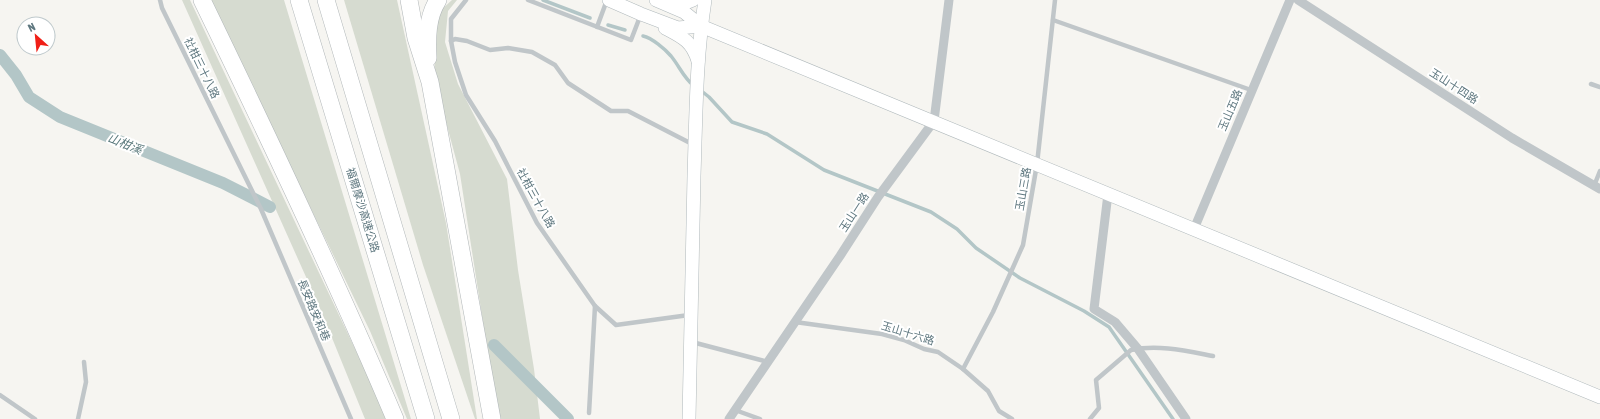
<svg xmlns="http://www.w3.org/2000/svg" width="1600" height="419" viewBox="0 0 1600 419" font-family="'Asap Condensed','Noto Sans TC',sans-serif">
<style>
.green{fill:#d6dbd0}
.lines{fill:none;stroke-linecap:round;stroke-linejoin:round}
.stream{stroke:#b3c6c7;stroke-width:3.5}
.canal{stroke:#b3c6c7;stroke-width:12}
.secondary-casing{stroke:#b0b9bc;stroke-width:14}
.motorway-casing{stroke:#b1b7b9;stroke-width:18}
.service{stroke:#c0c6c9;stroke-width:4.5}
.minor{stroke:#c0c6c9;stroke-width:9}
.secondary{stroke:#fff;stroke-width:13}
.motorway{stroke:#fff;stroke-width:17}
.labels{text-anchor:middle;stroke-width:4;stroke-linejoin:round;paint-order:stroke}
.street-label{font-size:11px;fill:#5e777f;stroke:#fff}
.water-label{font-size:12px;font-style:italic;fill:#59787b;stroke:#fff}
</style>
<rect width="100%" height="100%" fill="#f6f5f1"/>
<g class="green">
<path d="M182,0H190L374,389L386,419H365L319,306Z"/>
<path d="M210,0H284L411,419H407L370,331Z"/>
<path d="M344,0H397L446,223L477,419H475L423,265Z"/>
<path d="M452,0H457L448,11L445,42L458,84L507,179L518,270L534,369L540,419H498L460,174L436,85L433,39L439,12Z"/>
</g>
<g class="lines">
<g class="stream">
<path d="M543,0L590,18"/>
<path d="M608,25L625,30"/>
<path d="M643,36C652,38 665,49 671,56C680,67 683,77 694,86"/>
<path d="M699,89L709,97L732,122L767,134L824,170L931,212L957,229L976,248L1020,278L1084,311L1109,327L1173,419"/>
</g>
<g class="canal">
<path d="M0,55L16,75L29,97L60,117L223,183L270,207"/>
<path d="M494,345L568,419"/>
</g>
<g class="secondary-casing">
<g id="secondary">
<path d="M609,0L641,14L678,28L701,26"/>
<path d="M656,0L684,12L701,26L1600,397"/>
<path d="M671,0L688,2L693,0"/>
<path d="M665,28C682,37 692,41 698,61"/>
<path d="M689,419C690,338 692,257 694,176C696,117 696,58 705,0"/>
</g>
</g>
<g class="motorway-casing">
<g id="motorway">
<path d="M202,0C269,138 335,277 395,419"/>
<path d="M299,0L426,419"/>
<path d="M326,0L451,419"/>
<path d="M409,0L416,38L430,82L492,419"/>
<path d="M428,58C427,38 427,17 438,0"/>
</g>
</g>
<g class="service">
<path d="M160,0L162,8L261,209L351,419"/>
<path d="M466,0L451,19V41L455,62L466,95L495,141L537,223L595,306L616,325L689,315"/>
<path d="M528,0L631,40L641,14"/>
<path d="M1053,20L1251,90"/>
<path d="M597,27L607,0"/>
<path d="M451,41L455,39L467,41L490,50L508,48L532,52L555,65L568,83L611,111H628L694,145"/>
<path d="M1591,84L1600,87"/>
<path d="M1594,186L1600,171"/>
<path d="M795,322L882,334L904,340L924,349L938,352L963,369L988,391L999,411L1012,419"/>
<path d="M692,342L768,362"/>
<path d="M963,369L993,312L1023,245L1037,164L1055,0"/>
<path d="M0,395L35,419"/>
<path d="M735,410L760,419"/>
<path d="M589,413L595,306"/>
<path d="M78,419L86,382L84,362"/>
<path d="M1090,419L1099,408L1096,380L1131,350C1158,344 1187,351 1213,356"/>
</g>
<g class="minor">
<path d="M1298,0L1512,138L1600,189"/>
<path d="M1108,194L1094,309L1115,322L1138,349L1186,419"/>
<path d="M1194,229L1290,0"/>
<path d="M729,419L840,256L878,197L934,121L949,0"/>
</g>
<use href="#secondary" class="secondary"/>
<use href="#motorway" class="motorway"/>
</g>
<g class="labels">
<g class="street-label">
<text transform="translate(202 68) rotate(64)" y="4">社柑三十八路</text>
<text transform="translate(1454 86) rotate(33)" y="4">玉山十四路</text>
<text transform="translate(1230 110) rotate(-67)" y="4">玉山五路</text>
<text transform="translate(1023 189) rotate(-80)" y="4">玉山三路</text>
<text transform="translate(536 198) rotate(61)" y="4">社柑三十八路</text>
<text transform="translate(363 210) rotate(73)" y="4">福爾摩沙高速公路</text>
<text transform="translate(854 212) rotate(-57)" y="4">玉山一路</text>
<text transform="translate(314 310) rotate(67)" y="4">長安路安和巷</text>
<text transform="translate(908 333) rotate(17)" y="4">玉山十六路</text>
</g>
<g class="water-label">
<text transform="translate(125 144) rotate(22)" y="4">山柑溪</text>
</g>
</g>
<g transform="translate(36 36) rotate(333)"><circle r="19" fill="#ffffff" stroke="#bfc9cc"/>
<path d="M0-3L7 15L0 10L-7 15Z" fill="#f01f17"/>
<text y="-6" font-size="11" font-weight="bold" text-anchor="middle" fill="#5e777f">N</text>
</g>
</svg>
